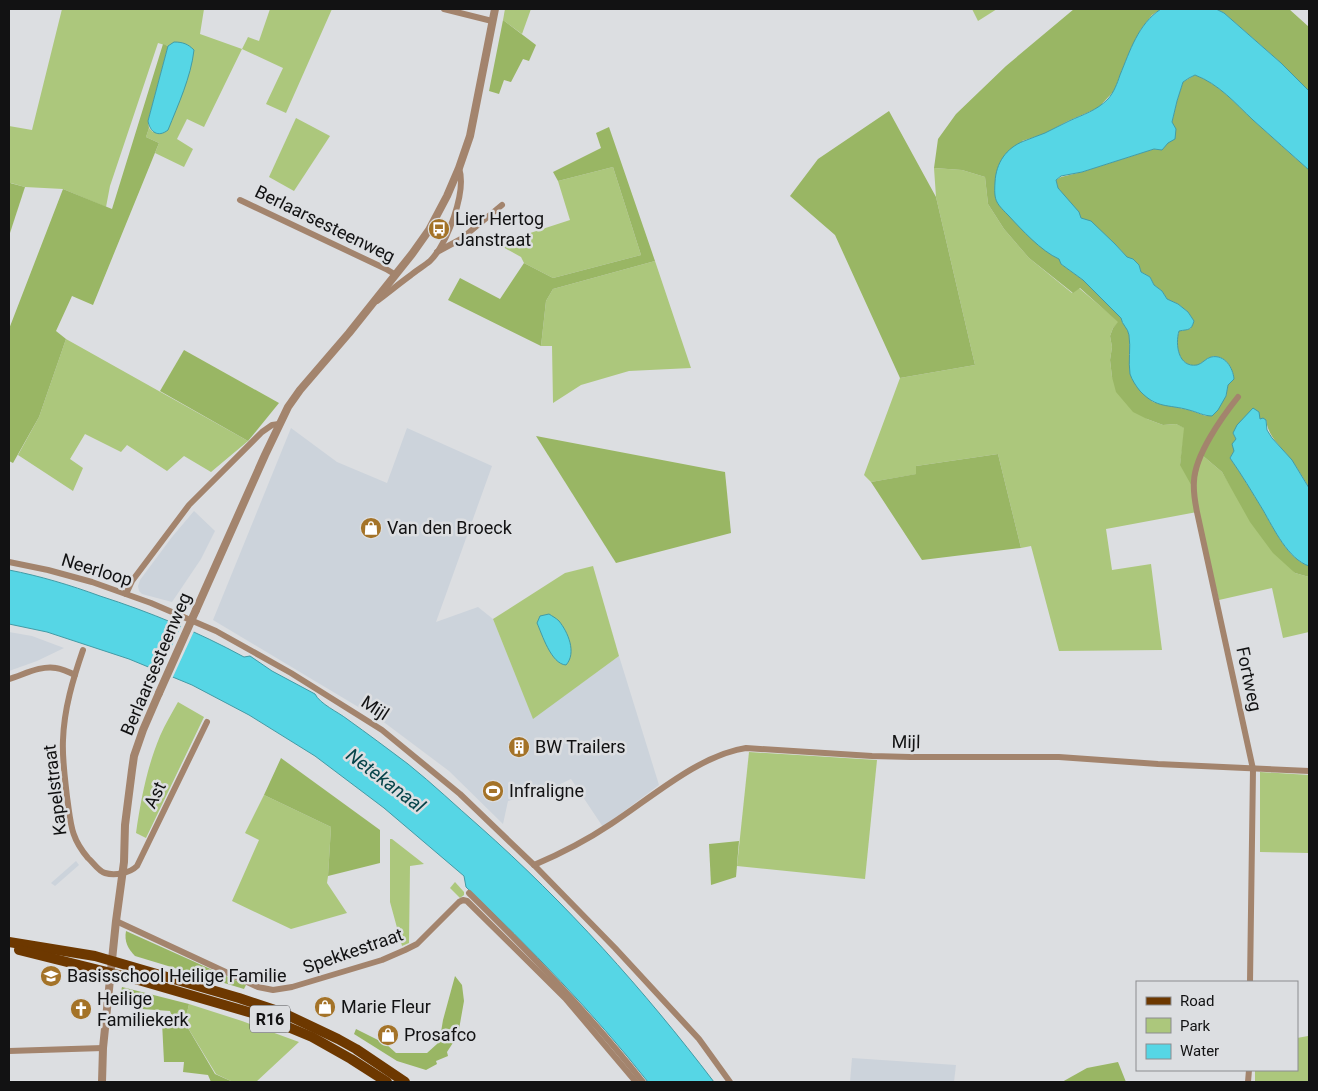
<svg xmlns="http://www.w3.org/2000/svg" width="1318" height="1091" viewBox="0 0 1318 1091" font-family="Roboto,sans-serif">
<style>
.built{fill:#ccd3db}
.green{fill:#acc77c}
.forest{fill:#99b664}
.water{fill:#56d6e5;stroke:#429ba6}
.pier{fill:#dcdee1}
.lines{fill:none;stroke-linecap:round;stroke-linejoin:round}
.minor{stroke:#a3846d;stroke-width:6}
.tertiary{stroke:#a3846d;stroke-width:8}
.primary{stroke:#6d3800;stroke-width:10}
.tertiary-bridge{stroke:#a3846d;stroke-width:8}
.labels{text-anchor:middle;stroke-width:5;stroke-linejoin:round;paint-order:stroke}
.shield{fill:#dcdee1;stroke:#4f4f51;stroke-width:1}
.shield-label{font-size:16px;font-weight:bold;fill:#121213}
.poi-label{font-size:18px;fill:#121213;stroke:#dcdee1;text-anchor:start}
.street-label{font-size:18px;fill:#121213;stroke:#dcdee1}
.water-label{font-size:19px;font-style:italic;fill:#064349;stroke:#dcdee1}
</style>
<rect width="100%" height="100%" fill="#dcdee1"/>
<g class="built">
<path d="M291,428L337,462L387,483L407,428L492,466L436,622L478,607L493,619L533,718L619,656L659,785L603,827L571,779L552,788L508,801L503,824L449,771L385,723L213,620Z"/>
<path d="M194,511L215,531L201,559L172,602L142,594L139,591L138,586L140,580L172,537Z"/>
<path d="M9,632L32,636L64,648L37,661L9,671Z"/>
<path d="M76,861L79,865L55,886L51,883Z"/>
<path d="M852,1058L956,1065L954,1082H850Z"/>
</g>
<g class="green">
<path d="M62,9H204L200,34L242,49L248,37L259,41L270,9H332L286,113L266,104L283,68L242,49L204,127L187,119L177,139L193,149L184,167L155,153L159,143L146,137L149,128L153,132L174,43L168,46L158,43L110,186L106,207L63,189L25,187L11,183L9,188V126L32,130Z"/>
<path d="M505,9H531L522,34L503,20Z"/>
<path d="M972,9H997L978,21Z"/>
<path d="M296,118L330,136L294,191L269,177Z"/>
<path d="M613,167L641,255L553,278L524,263L521,257L501,246L507,238L520,245L524,235L570,220L558,181Z"/>
<path d="M934,168L962,170L985,177L988,204L1004,229L1029,258L1072,293L1079,288L1119,322L1113,328L1110,336L1112,347L1110,360L1112,377L1147,419L1163,425L1176,424L1185,428L1180,465L1202,455L1222,472L1236,495L1295,573L1309,577V632L1283,638L1272,588L1219,600L1197,512L1106,529L1112,570L1151,564L1162,650L1059,651L1031,546L1021,548L998,454L916,466L917,474L871,482L864,475L900,378L975,365L936,197Z"/>
<path d="M655,261L691,368L629,371L581,385L553,403L552,346H541L546,301L553,289Z"/>
<path d="M66,339L248,441L211,472L184,456L167,471L127,445L121,452L85,434L70,459L83,468L73,491L18,455L39,417Z"/>
<path d="M593,566L619,656L533,719L493,619L565,573Z"/>
<path d="M178,702L204,717L146,838L136,833C141,799 147,767 160,736C165,724 172,713 178,702Z"/>
<path d="M749,752L877,760L865,879L737,866Z"/>
<path d="M1260,772L1309,775V853L1260,852Z"/>
<path d="M264,795L331,827L328,876L327,883L347,913L291,929L232,901L259,840L245,833Z"/>
<path d="M390,839H392L424,864L410,866L409,943L402,946L390,902Z"/>
<path d="M1309,861V1082H1255V1070H1297V1038L1308,1036Z"/>
<path d="M455,882L464,892V895L460,898L450,888Z"/>
<path d="M189,1004L242,1021L299,1042L256,1082H233L216,1074L185,1023L181,1025L177,1012L187,1013Z"/>
</g>
<g class="forest">
<path d="M1074,9H1161L1152,15L1141,29L1130,51L1114,91L1098,108L1068,121L1044,134L1022,141L1014,221C1028,234 1042,251 1060,259L1061,264L1083,280L1122,318V322L1128,329L1130,342L1129,358L1136,386L1153,402L1189,410L1206,416L1226,396L1228,385L1234,379C1233,368 1225,354 1211,357C1206,358 1202,364 1197,365C1178,368 1175,344 1179,331L1190,329L1194,321L1188,312L1178,304L1167,299L1162,291L1154,285L1150,277L1141,272L1139,265L1127,257L1115,244L1091,222L1081,218L1058,188L1056,180L1061,177L1082,172L1154,149L1162,150L1168,142L1175,129L1172,122L1177,101L1183,82L1195,75C1219,84 1235,103 1253,120C1272,137 1291,154 1309,170V488C1304,479 1298,469 1292,461C1281,446 1269,439 1266,420L1233,433L1236,439L1234,451L1230,458C1242,475 1252,492 1263,510C1274,529 1288,559 1309,566V577L1295,573L1273,553L1250,522L1222,472L1202,455L1194,490L1180,465L1184,428L1176,424L1163,425L1147,419L1133,412L1116,392L1112,377L1110,360L1112,347L1110,336L1113,328L1118,322L1080,288L1073,293L1029,258L1004,229L988,204L985,177L962,170L934,168L938,139L956,114L1006,66Z"/>
<path d="M1216,9H1289L1309,27V91L1281,63L1224,13Z"/>
<path d="M503,20L536,45L529,61L523,59L511,82L504,80L499,94L489,91Z"/>
<path d="M163,44L168,46L148,121L149,128L146,137L159,143L93,305L72,296L56,331L66,339L39,417L13,463L9,461V329L63,189L112,209Z"/>
<path d="M889,111L936,197L975,365L900,378L835,235L790,196L818,159Z"/>
<path d="M609,127L655,261L553,289L546,301L541,346L448,300L460,278L500,299L524,263L553,278L641,255L613,167L558,181L553,172L601,148L596,133Z"/>
<path d="M10,183L25,187L9,236V188Z"/>
<path d="M184,350L279,403L248,441L160,391Z"/>
<path d="M536,436L725,472L731,533L616,563Z"/>
<path d="M998,454L1021,548L922,560L871,482L916,474V466Z"/>
<path d="M281,758L380,830V863L328,876L331,827L264,795Z"/>
<path d="M739,841L736,877L711,885L709,844Z"/>
<path d="M126,931L246,985L244,989L135,956C128,949 124,941 126,931Z"/>
<path d="M455,976L462,985L464,1001L458,1035L447,1052L448,1056L436,1061L437,1064L426,1070L397,1061L354,1034L356,1029L386,1044L396,1053H427L437,1044L441,1032L443,1020Z"/>
<path d="M122,987L189,1004L187,1013L177,1012L181,1024L185,1023L215,1074L233,1082H211L208,1075L183,1072L184,1062H164L162,1022H174L170,1011L142,1009L141,1001L119,999Z"/>
<path d="M1118,1062L1126,1082H1062L1087,1068Z"/>
</g>
<g class="water">
<path d="M1161,9H1216L1224,13L1281,63L1309,91V170C1291,154 1272,137 1253,120C1235,103 1219,84 1195,75L1189,78L1183,82L1177,101L1172,122L1176,129L1175,139L1168,143L1162,150L1154,149L1082,172L1061,176L1056,180L1058,188L1079,212L1081,218L1091,221L1115,244L1127,257L1133,259L1139,265L1141,272L1150,277L1154,285L1162,291L1167,299L1178,304L1188,312L1194,321C1191,331 1189,329 1179,331C1175,344 1178,368 1197,365C1202,364 1206,358 1211,357C1225,354 1233,368 1234,379L1228,385L1226,396L1218,410L1212,416C1204,416 1197,412 1189,410C1168,404 1157,409 1140,391C1136,386 1132,380 1130,374C1128,361 1131,348 1129,335C1128,328 1122,325 1121,318L1083,280L1061,264L1059,259C1041,251 1022,230 1008,215C995,202 994,200 995,182C996,163 1006,148 1024,141C1031,138 1038,136 1045,133C1053,129 1061,125 1069,121C1084,114 1096,111 1108,99C1114,92 1117,84 1120,75C1130,51 1138,24 1161,9Z"/>
<path d="M174,42C183,42 188,44 194,50C191,77 178,105 168,130C158,138 150,132 148,121L168,46Z"/>
<path d="M1253,408L1259,412L1260,419L1263,418L1266,420L1267,430L1272,438L1292,460L1309,488V566C1288,559 1274,529 1263,510C1252,492 1242,475 1230,458L1234,451L1232,444L1236,439L1233,433L1237,425Z"/>
<path d="M9,570C40,576 70,585 100,596C150,612 198,632 244,657L250,656L272,671L315,694C320,704 338,712 347,719C368,734 388,749 408,764C433,784 456,806 479,826C566,903 644,990 714,1082H648C593,1012 531,949 466,887L464,876L384,808L315,756L249,715L192,685L129,659L47,632L9,624Z"/>
<path d="M549,614C552,616 556,618 559,621C568,632 577,653 566,665C551,664 542,634 537,623L540,616Z"/>
</g>
<path class="pier" d="M182,624L195,629L172,679L159,674Z"/>
<g class="lines">
<g class="minor">
<path d="M444,9L492,21"/>
<path d="M240,200L386,269L396,275"/>
<path d="M437,252L461,239L502,205"/>
<path d="M377,301C389,292 400,283 411,275C417,270 424,266 430,261C447,244 467,192 459,168"/>
<path d="M1238,397C1222,417 1195,455 1194,481C1193,492 1195,502 1197,512L1253,769L1250,982"/>
<path d="M9,562L48,570L92,582L151,603L216,631L291,673L382,730L460,794L534,865L615,948L699,1039L730,1082"/>
<path d="M126,594L132,581L189,505L262,432L272,425L279,424"/>
<path d="M83,650C73,679 64,709 63,740C62,759 65,778 67,797C71,823 70,837 88,858C93,862 98,871 105,873C115,876 130,873 137,866L207,722"/>
<path d="M9,679C23,675 41,665 56,668C62,669 69,672 75,675"/>
<path d="M534,865C560,854 587,840 611,824C651,798 699,755 746,748L872,756L910,757H1059L1158,764L1309,771"/>
<path d="M469,893C531,954 589,1014 643,1082"/>
<path d="M116,921L258,987L273,990L292,987L382,960L405,950L417,944L459,902L463,900L467,901L565,998L636,1082"/>
<path d="M9,1051L103,1048"/>
<path d="M1248,1082L1249,1070"/>
</g>
<g class="tertiary">
<path d="M196,610L265,455L288,407L300,390L349,333L412,254L429,230L447,196L459,168L470,136L495,9"/>
<path d="M102,1082L103,1048L116,921L124,862L125,825L132,770L134,756L143,730L159,693"/>
</g>
<g class="primary">
<path d="M9,942L95,956L239,998L281,1012L338,1039L356,1049L405,1082"/>
<path d="M19,950L135,979L259,1015L312,1037L351,1059L387,1082"/>
</g>
<path class="tertiary-bridge" d="M159,693L196,610"/>
</g>
<defs>
<g id="bus-disc" transform="scale(1.125)"><circle r="9.5" fill="#a47328" stroke="#dcdee1"/><path d="M-5-6H5V4H4V6H2V4H-2V6H-4V4H-5ZM-3.5-4V0h7V-4ZM-3.5 1.2v1.5H-2V1.2ZM2 1.2v1.5H3.5V1.2Z" fill="#fff"/></g>
<g id="shop-disc" transform="scale(1.125)"><circle r="9.5" fill="#a47328" stroke="#dcdee1"/><path d="M-5-2.5h2.3a2.7 3.5 0 0 1 5.4 0H5L5.5 6h-11ZM-1.5-2.5h3a1.5 2.3 0 0 0-3 0Z" fill="#fff"/></g>
<g id="building-disc" transform="scale(1.125)"><circle r="9.5" fill="#a47328" stroke="#dcdee1"/><path d="M-4-6H4V6H1V3H-1V6H-4ZM-2.5-4.3h1.7v1.8h-1.7ZM.8-4.3h1.7v1.8H.8ZM-2.5-1h1.7V.8h-1.7ZM.8-1h1.7V.8H.8Z" fill="#fff"/></g>
<g id="stadium-disc" transform="scale(1.125)"><circle r="9.5" fill="#a47328" stroke="#dcdee1"/><path d="M0-5a6.5 5 0 1 0 0 10a6.5 5 0 1 0 0-10ZM-3.5-1.8h7v3.6h-7Z" fill="#fff"/></g>
<g id="school-disc" transform="scale(1.125)"><circle r="9.5" fill="#a47328" stroke="#dcdee1"/><path d="M0-5L7-2L0 1L-7-2ZM-4 1L0 2.5L4 1V4Q0 6-4 4Z" fill="#fff"/></g>
<g id="church-disc" transform="scale(1.125)"><circle r="9.5" fill="#a47328" stroke="#dcdee1"/><path d="M-1.2-6h2.4v3.5h3.3v2.4h-3.3V6h-2.4V-.1h-3.3v-2.4h3.3Z" fill="#fff"/></g>
</defs>
<g fill-rule="evenodd">
<use href="#bus-disc" x="439" y="229"/>
<use href="#shop-disc" x="371" y="528"/>
<use href="#building-disc" x="519" y="747"/>
<use href="#stadium-disc" x="493" y="791"/>
<use href="#school-disc" x="51" y="976"/>
<use href="#shop-disc" x="325" y="1007"/>
<use href="#church-disc" x="81" y="1009"/>
<use href="#shop-disc" x="388" y="1035"/>
</g>
<g class="labels">
<rect class="shield" x="250" y="1005.5" width="40" height="27" rx="4"/>
<g class="shield-label">
<text x="270" y="1025">R16</text>
</g>
<g class="poi-label">
<text x="455" y="225">Lier Hertog<tspan x="455" dy="21">Janstraat</tspan></text>
<text x="387" y="534">Van den Broeck</text>
<text x="535" y="753">BW Trailers</text>
<text x="509" y="797">Infraligne</text>
<text x="67" y="982">Basisschool Heilige Familie</text>
<text x="97" y="1005">Heilige<tspan x="97" dy="21">Familiekerk</tspan></text>
<text x="341" y="1013">Marie Fleur</text>
<text x="404" y="1041">Prosafco</text>
</g>
<g class="street-label">
<text transform="translate(325 224) rotate(26)" y="6">Berlaarsesteenweg</text>
<text transform="translate(97 570) rotate(17)" y="6">Neerloop</text>
<text transform="translate(156 664) rotate(-67)" y="6">Berlaarsesteenweg</text>
<text transform="translate(1249 679) rotate(78)" y="6">Fortweg</text>
<text transform="translate(375 708) rotate(33)" y="6">Mijl</text>
<text transform="translate(906 742) rotate(1)" y="6">Mijl</text>
<text transform="translate(55 790) rotate(-97)" y="6">Kapelstraat</text>
<text transform="translate(155 795) rotate(-64)" y="6">Ast</text>
<text transform="translate(353 951) rotate(-19)" y="6">Spekkestraat</text>
</g>
<g class="water-label">
<text transform="translate(386 780) rotate(37)" y="7">Netekanaal</text>
</g>
</g>
<rect width="1318" height="1091" fill="none" stroke="#121213" stroke-width="20"/>
<rect x="1136" y="981" width="162" height="90" fill="#dcdee1" stroke="#8b8c8f"/>
<rect x="1146" y="997" width="25" height="8" fill="#6d3800" stroke="#8b8c8f"/>
<text x="1180" y="1006" font-size="15" fill="#121213">Road</text>
<rect x="1146" y="1018" width="25" height="15" fill="#acc77c" stroke="#8b8c8f"/>
<text x="1180" y="1031" font-size="15" fill="#121213">Park</text>
<rect x="1146" y="1044" width="25" height="15" fill="#56d6e5" stroke="#8b8c8f"/>
<text x="1180" y="1056" font-size="15" fill="#121213">Water</text>
</svg>
